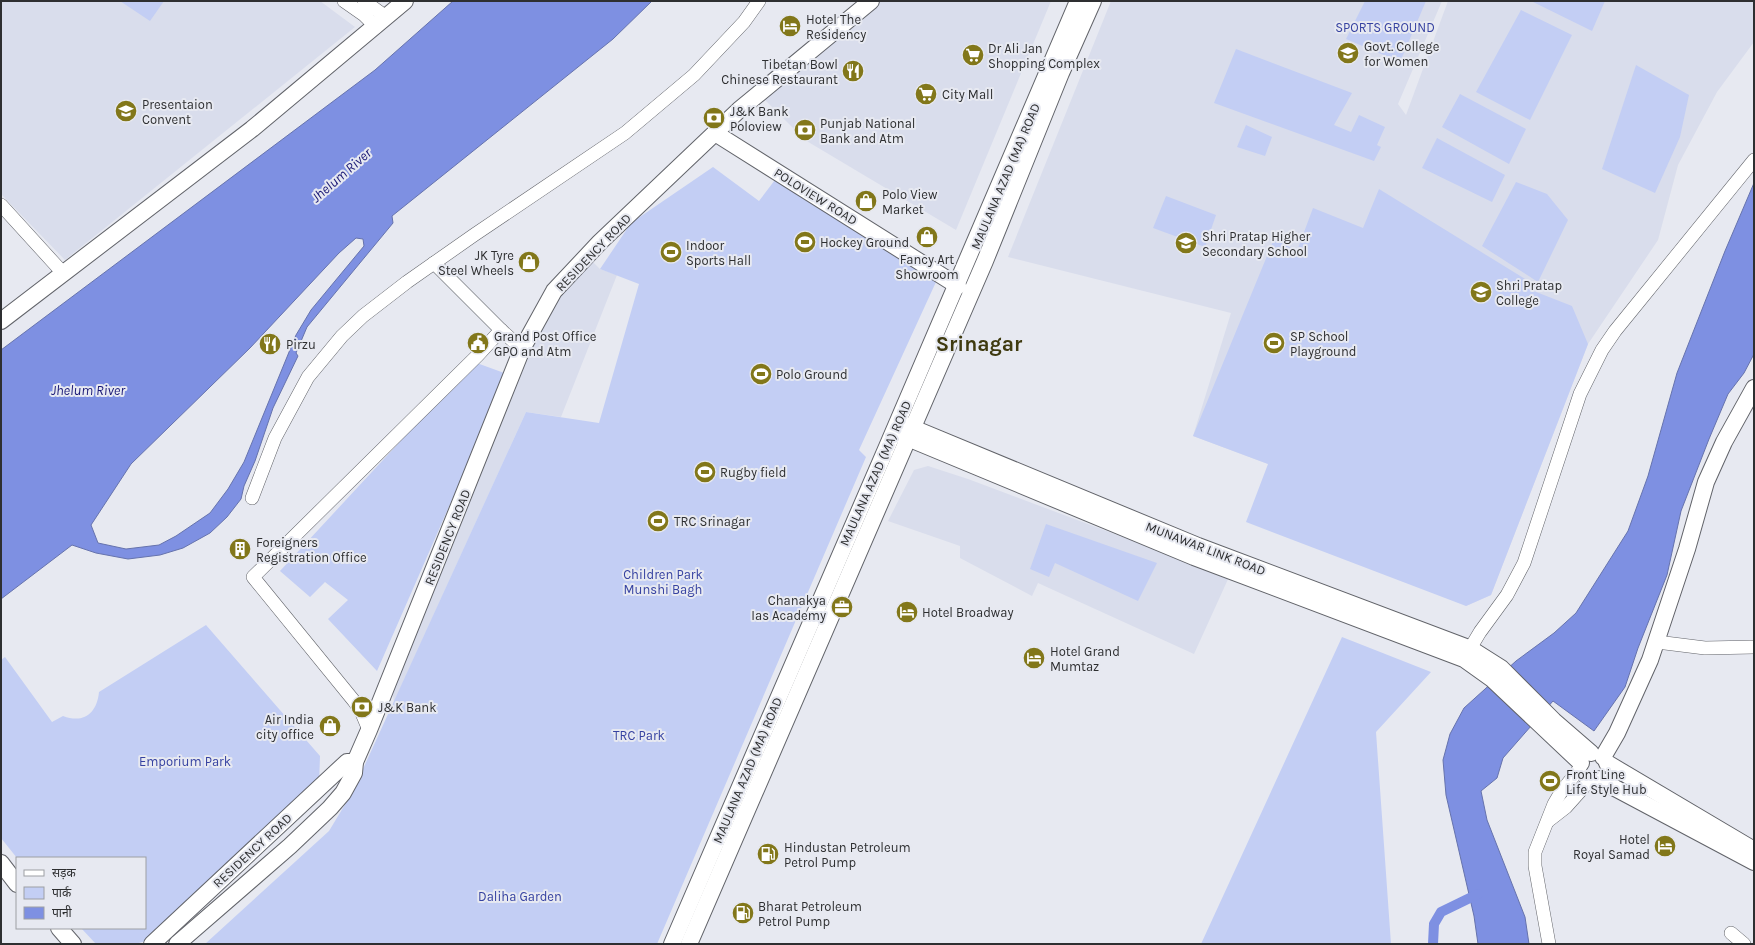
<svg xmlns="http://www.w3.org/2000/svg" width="1755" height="945" viewBox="0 0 1755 945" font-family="Karla,'Noto Sans Devanagari',sans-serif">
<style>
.built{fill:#d9ddec}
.green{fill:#c3cef4}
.water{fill:#7e90e2;stroke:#6673ad;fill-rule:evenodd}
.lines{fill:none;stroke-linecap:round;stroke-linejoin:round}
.canal{stroke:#7e90e2;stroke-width:10}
.minor-casing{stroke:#616369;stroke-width:14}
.major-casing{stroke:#616369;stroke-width:18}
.minor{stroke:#fff;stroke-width:13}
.major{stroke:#fff;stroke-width:16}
.labels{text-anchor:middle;stroke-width:4;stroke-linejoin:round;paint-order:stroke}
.poi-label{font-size:13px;fill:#2e2f31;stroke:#e7e9f1;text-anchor:start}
.park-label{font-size:13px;fill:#3642a1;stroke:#e7e9f1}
.street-label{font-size:13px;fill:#2e2f31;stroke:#e7e9f1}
.water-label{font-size:14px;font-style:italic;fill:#1a1876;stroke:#e7e9f1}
.town-label{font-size:21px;font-weight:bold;fill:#3f3a10;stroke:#e7e9f1}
</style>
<rect width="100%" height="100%" fill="#e7e9f1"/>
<g class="built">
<path d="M3,1H320L355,27L65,260L1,194V2Z"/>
<path d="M880,1H1051L956,230L805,140L763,98Z"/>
<path d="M1111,1H1442L1398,104L1406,115L1448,1H1754V42L1717,92L1678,165L1658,240L1588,344L1491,595L1466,606L1290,412L1268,464L1193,436L1231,313L1008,257Z"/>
<path d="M590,259L600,269L617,275L561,417L526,412L394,702L391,684L525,352L556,295Z"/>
<path d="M928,466L968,479L1229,577L1194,654L1038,583L1032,596L960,558V546L888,521L914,470Z"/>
</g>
<g class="green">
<path d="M120,1H164L150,21Z"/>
<path d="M1365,1H1426L1400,62L1346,39Z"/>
<path d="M1531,1H1605L1592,31Z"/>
<path d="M1521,10L1572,35L1530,120L1476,92Z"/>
<path d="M1236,49L1352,93L1334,125L1351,132L1359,115L1385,127L1377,145L1381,147L1374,161L1214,103Z"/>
<path d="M1636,65L1689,95L1680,137L1655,193L1602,169Z"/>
<path d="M1460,94L1526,129L1509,164L1442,127Z"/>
<path d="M1246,125L1272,137L1265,156L1237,147Z"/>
<path d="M1437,138L1505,175L1492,202L1422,168Z"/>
<path d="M713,167L759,201L781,172L941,271L859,450L866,457L657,944H205L329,831L352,793L526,412L599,423L639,284L600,269L631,223Z"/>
<path d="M1516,182L1547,194L1568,220L1538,282L1482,246Z"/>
<path d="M1379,189L1530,282L1526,288L1572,306L1588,344L1491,595L1466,606L1246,522L1268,464L1193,436L1274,239L1297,251L1313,208L1363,228Z"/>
<path d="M1166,196L1216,215L1205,247L1153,228Z"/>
<path d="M474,362L507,374L377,671L328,619L348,600L325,582L310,597L280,571Z"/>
<path d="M1046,524L1157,563L1138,601L1055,563L1049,577L1030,569Z"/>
<path d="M206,625L320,756L319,785L146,941L135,944H96L81,928H145V858H17L1,838V660L5,657L52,722L63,716C84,724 97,713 99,692Z"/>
<path d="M1342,637L1431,672L1376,732L1391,944H1201Z"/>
</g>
<g class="water">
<path d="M453,1H652L613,39L392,216L393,223L307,327L296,353L298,356L273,408L255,461L244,486L241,499L227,517L210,533L183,548L160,555L128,559L96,553L72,545L1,599V350L375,70ZM356,238L363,239L364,246L311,310L296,335L244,462L228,489L210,513L176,536L159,545L126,549L98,543L91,525L131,464L250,348L339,253Z"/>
<path d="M1754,183V354L1744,373L1728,394L1709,439L1681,511L1667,575L1638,648L1625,687L1594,731L1553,701L1503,758L1497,778L1481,791L1487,820L1525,917L1529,944H1478L1474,916L1446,795L1443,760L1450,734L1464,708L1516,661L1554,633L1576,613L1628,531L1648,476L1677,373L1725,251Z"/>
</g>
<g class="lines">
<path class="canal" d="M1433,944L1434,924L1441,912L1478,894"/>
<g class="minor-casing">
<g id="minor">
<path d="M344,1L364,15L376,27"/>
<path d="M364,1L386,17"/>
<path d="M1,205L63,273"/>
<path d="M434,263L501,330"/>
<path d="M252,498L275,438L308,377L342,336L363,316L407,282L474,235L625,133L694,75L744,22L759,1"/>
<path d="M1657,642L1705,648L1754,647"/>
<path d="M1465,657L1480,632L1507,595L1524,563L1580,394L1602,350L1615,331L1754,160"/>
<path d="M369,730L361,711L354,701L253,577L478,355L501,330L522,349"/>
<path d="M1548,821L1566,807L1591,779"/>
<path d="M1731,933L1744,944"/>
<path d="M1549,944L1535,866V852L1554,804L1561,792L1580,768"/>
</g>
</g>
<g class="major-casing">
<g id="major">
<path d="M715,133L958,286"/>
<path d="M1,321L252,129L405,1"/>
<path d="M903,424L1198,546L1471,649L1501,668L1554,721L1591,753"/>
<path d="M898,434L1194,557L1464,659L1492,679L1581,763"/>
<path d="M1603,757L1617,733L1650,660L1687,549L1706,482L1724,442L1754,388"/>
<path d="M1607,763L1754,850"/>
<path d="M1598,779L1754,862"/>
<path d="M1,863L17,884"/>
<path d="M59,928L73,944"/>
<path d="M152,944L347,762H355"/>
<path d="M177,944L290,846L330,808L343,793L354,773L355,762L369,730L522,349L554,291L600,242L739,110L871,1"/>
<path d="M672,944C807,630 945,316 1078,1"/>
<path d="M689,944L985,261L1061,73L1093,1"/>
</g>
</g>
<use href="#minor" class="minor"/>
<use href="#major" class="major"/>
</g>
<defs>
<g id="hotel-disc" transform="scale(1.15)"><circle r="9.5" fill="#82771a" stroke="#e7e9f1"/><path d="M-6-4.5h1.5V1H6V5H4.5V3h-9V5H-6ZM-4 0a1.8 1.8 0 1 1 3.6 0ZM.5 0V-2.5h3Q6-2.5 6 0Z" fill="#fff"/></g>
<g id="university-disc" transform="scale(1.15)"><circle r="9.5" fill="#82771a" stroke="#e7e9f1"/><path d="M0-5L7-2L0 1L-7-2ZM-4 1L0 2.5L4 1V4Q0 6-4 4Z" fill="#fff"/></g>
<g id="supermarket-disc" transform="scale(1.15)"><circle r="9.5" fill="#82771a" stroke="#e7e9f1"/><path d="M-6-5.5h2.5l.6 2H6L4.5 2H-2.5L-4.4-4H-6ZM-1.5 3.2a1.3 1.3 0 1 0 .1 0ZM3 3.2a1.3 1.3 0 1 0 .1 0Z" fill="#fff"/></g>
<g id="restaurant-disc" transform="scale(1.15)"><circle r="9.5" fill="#82771a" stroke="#e7e9f1"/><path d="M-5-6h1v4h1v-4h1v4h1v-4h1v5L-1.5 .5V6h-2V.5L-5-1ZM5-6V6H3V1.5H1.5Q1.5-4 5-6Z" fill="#fff"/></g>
<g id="school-disc" transform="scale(1.15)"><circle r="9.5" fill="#82771a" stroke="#e7e9f1"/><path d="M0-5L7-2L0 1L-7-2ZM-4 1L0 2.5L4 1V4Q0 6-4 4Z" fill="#fff"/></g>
<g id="bank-disc" transform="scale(1.15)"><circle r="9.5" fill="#82771a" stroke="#e7e9f1"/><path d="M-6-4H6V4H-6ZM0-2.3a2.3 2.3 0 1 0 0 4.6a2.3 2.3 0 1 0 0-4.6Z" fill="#fff"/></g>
<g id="shop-disc" transform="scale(1.15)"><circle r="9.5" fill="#82771a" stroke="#e7e9f1"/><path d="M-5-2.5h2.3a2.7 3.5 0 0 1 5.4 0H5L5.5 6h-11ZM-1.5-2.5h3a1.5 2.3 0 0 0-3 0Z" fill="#fff"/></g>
<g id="stadium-disc" transform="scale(1.15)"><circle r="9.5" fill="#82771a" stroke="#e7e9f1"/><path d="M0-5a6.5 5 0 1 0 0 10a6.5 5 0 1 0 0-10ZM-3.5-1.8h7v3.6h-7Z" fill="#fff"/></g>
<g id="civic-disc" transform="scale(1.15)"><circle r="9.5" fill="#82771a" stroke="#e7e9f1"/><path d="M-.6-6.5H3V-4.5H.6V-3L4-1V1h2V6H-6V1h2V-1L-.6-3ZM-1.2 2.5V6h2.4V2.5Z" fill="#fff"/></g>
<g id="building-disc" transform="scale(1.15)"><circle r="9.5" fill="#82771a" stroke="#e7e9f1"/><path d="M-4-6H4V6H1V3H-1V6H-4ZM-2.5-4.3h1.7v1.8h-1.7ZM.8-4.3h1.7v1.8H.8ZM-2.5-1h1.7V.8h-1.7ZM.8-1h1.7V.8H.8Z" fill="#fff"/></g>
<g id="office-disc" transform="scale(1.15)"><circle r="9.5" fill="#82771a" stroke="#e7e9f1"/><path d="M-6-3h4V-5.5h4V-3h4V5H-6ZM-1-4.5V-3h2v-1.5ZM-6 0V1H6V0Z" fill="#fff"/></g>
<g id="fuel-disc" transform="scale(1.15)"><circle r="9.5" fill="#82771a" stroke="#e7e9f1"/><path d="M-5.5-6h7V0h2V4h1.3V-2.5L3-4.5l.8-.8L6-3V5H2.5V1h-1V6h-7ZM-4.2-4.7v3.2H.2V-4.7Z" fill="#fff"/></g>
</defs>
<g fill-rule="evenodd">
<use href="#hotel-disc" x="790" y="26"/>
<use href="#university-disc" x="1348" y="53"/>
<use href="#supermarket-disc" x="973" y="55"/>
<use href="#restaurant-disc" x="853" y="71"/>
<use href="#supermarket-disc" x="926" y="94"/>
<use href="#school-disc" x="126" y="111"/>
<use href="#bank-disc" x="714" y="118"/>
<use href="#bank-disc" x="805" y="130"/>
<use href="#shop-disc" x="866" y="201"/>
<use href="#shop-disc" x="927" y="237"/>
<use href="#stadium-disc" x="805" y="242"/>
<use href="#school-disc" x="1186" y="243"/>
<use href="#stadium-disc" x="671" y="252"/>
<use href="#shop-disc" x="529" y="262"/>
<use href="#university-disc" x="1481" y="292"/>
<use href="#civic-disc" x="478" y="343"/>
<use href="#stadium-disc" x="1274" y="343"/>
<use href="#restaurant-disc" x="270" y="344"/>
<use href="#stadium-disc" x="761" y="374"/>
<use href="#stadium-disc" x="705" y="472"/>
<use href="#stadium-disc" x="658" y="521"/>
<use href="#building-disc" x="240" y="549"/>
<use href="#office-disc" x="842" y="607"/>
<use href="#hotel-disc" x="907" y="612"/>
<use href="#hotel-disc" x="1034" y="658"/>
<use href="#bank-disc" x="362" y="707"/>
<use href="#shop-disc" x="330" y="726"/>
<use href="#stadium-disc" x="1550" y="781"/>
<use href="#hotel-disc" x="1665" y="846"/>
<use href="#fuel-disc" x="768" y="854"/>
<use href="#fuel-disc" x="743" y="913"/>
</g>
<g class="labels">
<g class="poi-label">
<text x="806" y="24">Hotel The<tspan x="806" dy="15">Residency</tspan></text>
<text x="1364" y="51">Govt. College<tspan x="1364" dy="15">for Women</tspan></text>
<text x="988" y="53">Dr Ali Jan<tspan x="988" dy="15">Shopping Complex</tspan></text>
<text x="838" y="69" text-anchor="end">Tibetan Bowl<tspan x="838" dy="15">Chinese Restaurant</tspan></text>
<text x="942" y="99">City Mall</text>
<text x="142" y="109">Presentaion<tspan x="142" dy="15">Convent</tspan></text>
<text x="730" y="116">J&amp;K Bank<tspan x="730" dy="15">Poloview</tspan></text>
<text x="820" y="128">Punjab National<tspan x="820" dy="15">Bank and Atm</tspan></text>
<text x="882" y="199">Polo View<tspan x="882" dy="15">Market</tspan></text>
<text x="1202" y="241">Shri Pratap Higher<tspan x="1202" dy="15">Secondary School</tspan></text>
<text x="820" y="247">Hockey Ground</text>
<text x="686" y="250">Indoor<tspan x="686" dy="15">Sports Hall</tspan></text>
<text x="514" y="260" text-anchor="end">JK Tyre<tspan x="514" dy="15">Steel Wheels</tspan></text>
<text x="927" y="264" text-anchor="middle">Fancy Art<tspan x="927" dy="15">Showroom</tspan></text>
<text x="1496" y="290">Shri Pratap<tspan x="1496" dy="15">College</tspan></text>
<text x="494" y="341">Grand Post Office<tspan x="494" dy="15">GPO and Atm</tspan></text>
<text x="1290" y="341">SP School<tspan x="1290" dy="15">Playground</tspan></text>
<text x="286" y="349">Pirzu</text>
<text x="776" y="379">Polo Ground</text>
<text x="720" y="477">Rugby field</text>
<text x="674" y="526">TRC Srinagar</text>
<text x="256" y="547">Foreigners<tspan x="256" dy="15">Registration Office</tspan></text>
<text x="826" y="605" text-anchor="end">Chanakya<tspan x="826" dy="15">Ias Academy</tspan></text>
<text x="922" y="617">Hotel Broadway</text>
<text x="1050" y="656">Hotel Grand<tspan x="1050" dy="15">Mumtaz</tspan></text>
<text x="378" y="712">J&amp;K Bank</text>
<text x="314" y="724" text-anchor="end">Air India<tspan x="314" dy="15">city office</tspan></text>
<text x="1566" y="779">Front Line<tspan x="1566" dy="15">Life Style Hub</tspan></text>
<text x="1650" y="844" text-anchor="end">Hotel<tspan x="1650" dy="15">Royal Samad</tspan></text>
<text x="784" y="852">Hindustan Petroleum<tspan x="784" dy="15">Petrol Pump</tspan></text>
<text x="758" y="911">Bharat Petroleum<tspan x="758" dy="15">Petrol Pump</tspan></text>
</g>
<g class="park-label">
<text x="1385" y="32">SPORTS GROUND</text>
<text x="663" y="579">Children Park<tspan x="663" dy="15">Munshi Bagh</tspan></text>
<text x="639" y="740">TRC Park</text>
<text x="185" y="766">Emporium Park</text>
<text x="520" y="901">Daliha Garden</text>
</g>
<g class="street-label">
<text transform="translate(1005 176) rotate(-67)" y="5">MAULANA AZAD (MA) ROAD</text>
<text transform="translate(816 196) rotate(32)" y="5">POLOVIEW ROAD</text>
<text transform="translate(593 252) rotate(-46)" y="5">RESIDENCY ROAD</text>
<text transform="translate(875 473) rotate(-66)" y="5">MAULANA AZAD (MA) ROAD</text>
<text transform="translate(447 537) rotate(-68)" y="5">RESIDENCY ROAD</text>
<text transform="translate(1206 548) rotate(21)" y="5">MUNAWAR LINK ROAD</text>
<text transform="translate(747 770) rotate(-67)" y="5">MAULANA AZAD (MA) ROAD</text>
<text transform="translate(252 850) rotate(-43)" y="5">RESIDENCY ROAD</text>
</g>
<g class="water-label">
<text transform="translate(341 175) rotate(-41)" y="5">Jhelum River</text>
<text x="88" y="395">Jhelum River</text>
</g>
<g class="town-label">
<text x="979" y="351">Srinagar</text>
</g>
</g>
<rect width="1755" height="945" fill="none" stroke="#2e2f31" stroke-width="4"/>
<rect x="16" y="857" width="130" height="72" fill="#e7e9f1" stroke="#9d9fa4"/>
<rect x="24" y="870" width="20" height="6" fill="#ffffff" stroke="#9d9fa4"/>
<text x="52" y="877" font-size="12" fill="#2e2f31">सड़क</text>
<rect x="24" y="887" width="20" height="12" fill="#c3cef4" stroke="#9d9fa4"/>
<text x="52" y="897" font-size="12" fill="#2e2f31">पार्क</text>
<rect x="24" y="907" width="20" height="12" fill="#7e90e2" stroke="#9d9fa4"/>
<text x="52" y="917" font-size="12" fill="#2e2f31">पानी</text>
</svg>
